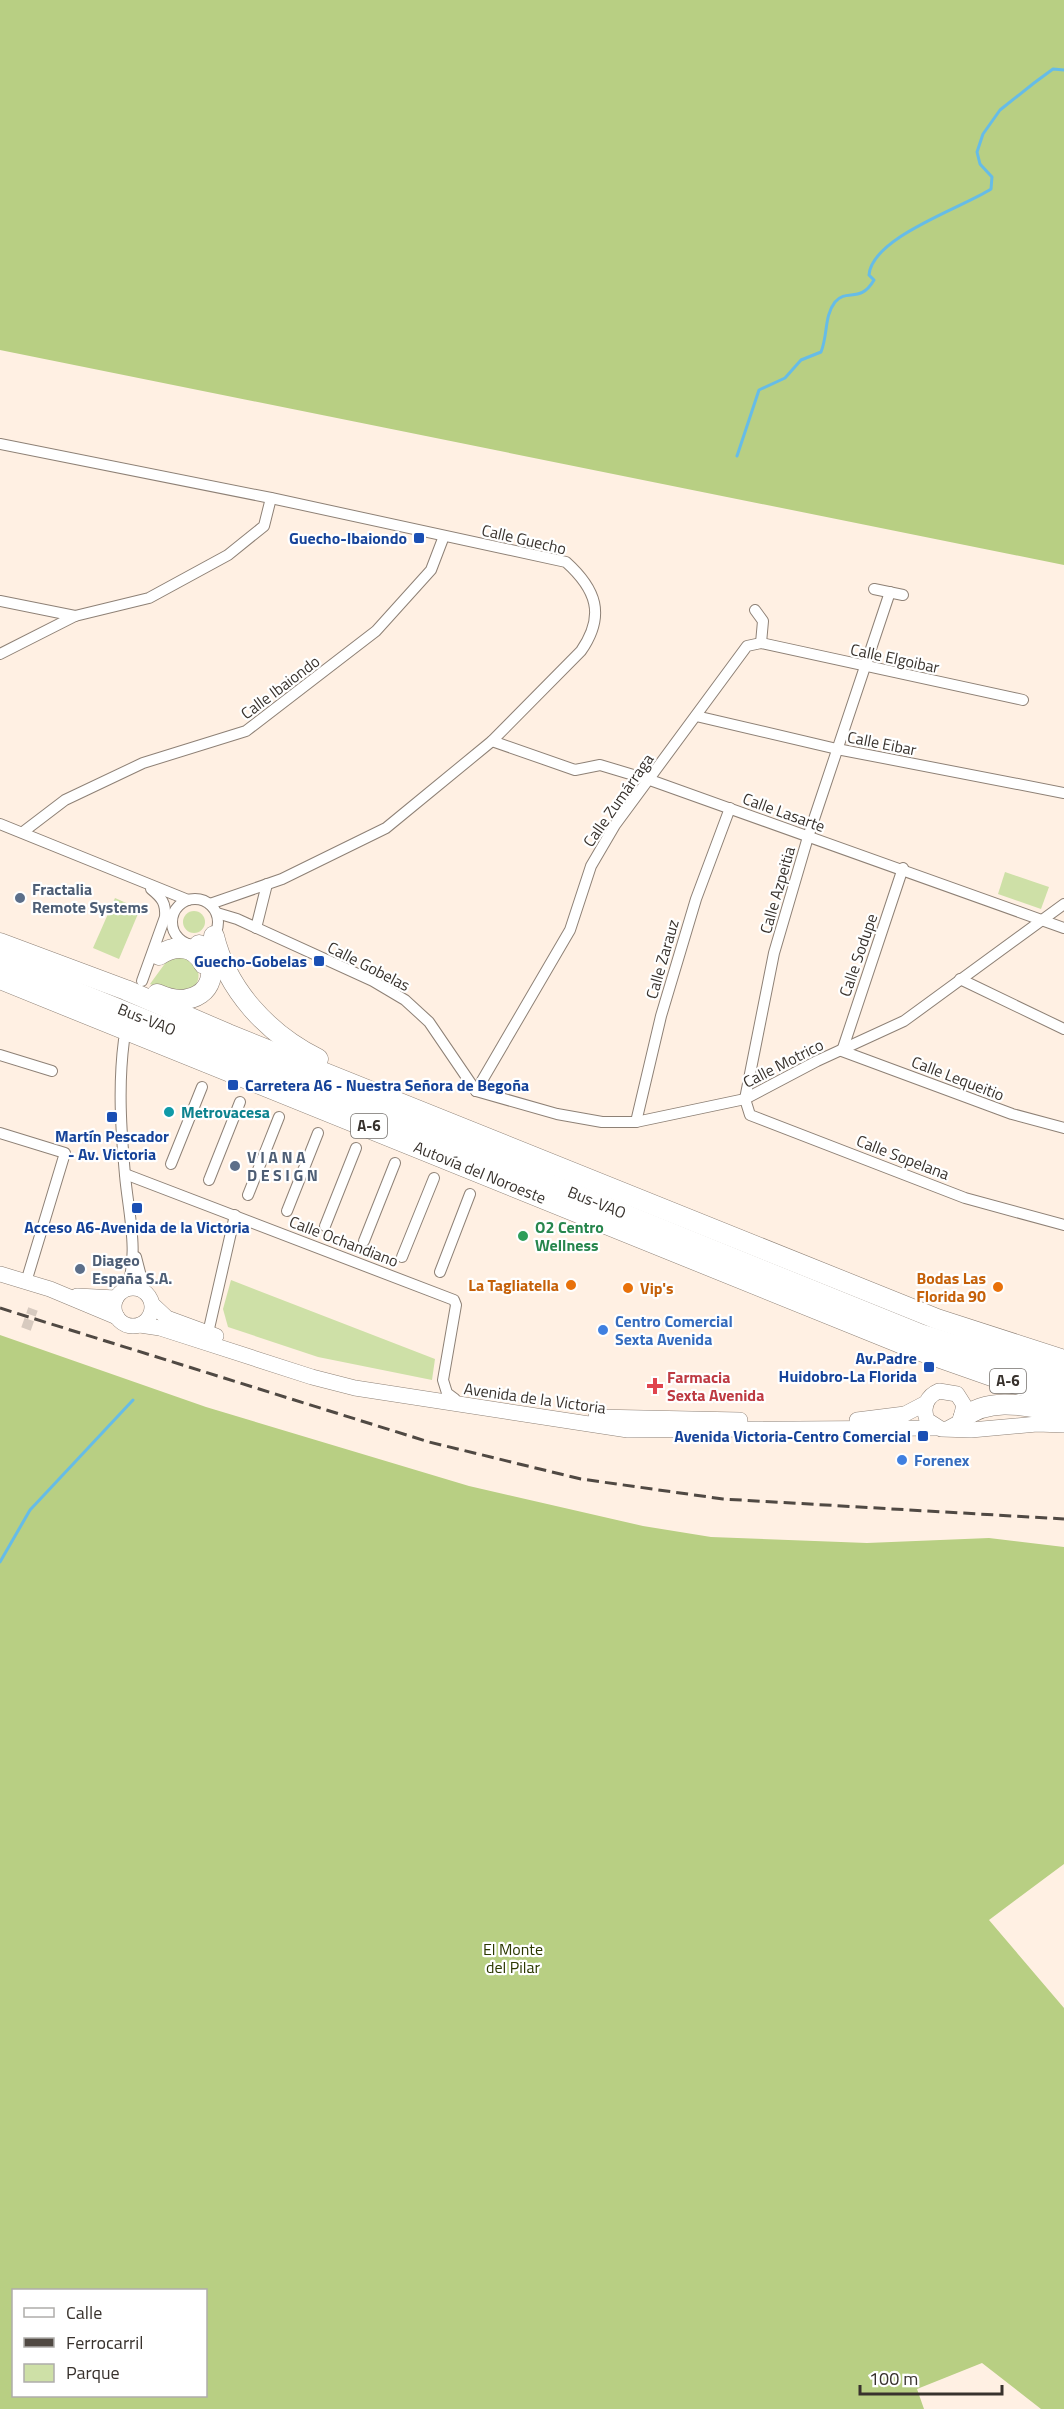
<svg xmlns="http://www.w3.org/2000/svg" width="1064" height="2409" viewBox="0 0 1064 2409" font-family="'Titillium Web',sans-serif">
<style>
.green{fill:#cee0a7}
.forest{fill:#b8cf83;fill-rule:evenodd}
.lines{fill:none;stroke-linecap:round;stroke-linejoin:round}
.stream{stroke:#66bce7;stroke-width:3}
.street-tunnel{stroke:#d7cabf;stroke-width:10;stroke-dasharray:10 5;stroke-linecap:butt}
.street-casing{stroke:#8e8176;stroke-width:12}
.secondary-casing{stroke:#8e8176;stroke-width:16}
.highway-casing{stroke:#8e8176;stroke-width:21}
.street{stroke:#fff;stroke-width:10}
.secondary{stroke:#fff;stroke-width:15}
.highway{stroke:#fff;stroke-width:20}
.rail{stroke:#504943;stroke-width:3;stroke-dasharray:12 6;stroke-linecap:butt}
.transit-dot{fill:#1a4fb4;stroke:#fff;stroke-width:2}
.service-dot{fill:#5c6f8a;stroke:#fff;stroke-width:2}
.culture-dot{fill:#0f9aa8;stroke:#fff;stroke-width:2}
.leisure-dot{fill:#2e9e5b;stroke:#fff;stroke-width:2}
.food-dot{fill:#e8710a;stroke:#fff;stroke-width:2}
.shop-dot{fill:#3f7fe0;stroke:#fff;stroke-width:2}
.health-dot{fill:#e0444e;stroke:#fff;stroke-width:2}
.labels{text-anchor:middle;stroke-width:4.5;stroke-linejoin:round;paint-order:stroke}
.shield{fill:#fff;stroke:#74706c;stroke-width:1.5}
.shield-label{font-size:15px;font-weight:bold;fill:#38322d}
.transit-label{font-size:16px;font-weight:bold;fill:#164399;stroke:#fff;text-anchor:end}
.street-label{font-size:16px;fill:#38322d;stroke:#fff}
.service-label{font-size:16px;font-weight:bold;fill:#4e5e75;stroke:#fff;text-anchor:start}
.culture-label{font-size:16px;font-weight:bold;fill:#0d838f;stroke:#fff;text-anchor:start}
.leisure-label{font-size:16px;font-weight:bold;fill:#27864d;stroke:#fff;text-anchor:start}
.food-label{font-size:16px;font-weight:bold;fill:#c56008;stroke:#fff;text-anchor:end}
.shop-label{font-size:16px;font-weight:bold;fill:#366cbe;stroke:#fff;text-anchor:start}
.health-label{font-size:16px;font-weight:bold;fill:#be3a42;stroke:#fff;text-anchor:start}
.park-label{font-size:16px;fill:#2c3900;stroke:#fff}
</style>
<rect width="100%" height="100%" fill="#fff0e3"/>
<g class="green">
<path d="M1005,872L1049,887L1041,909L998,894Z"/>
<path d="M115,898L140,909L119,959L93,948Z"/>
<circle cx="194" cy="922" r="11"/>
<path d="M188,956C197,968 204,975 193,989L168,992L150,984L169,958Z"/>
<path d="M231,1280L435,1359L432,1380L318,1357L228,1327L223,1309Z"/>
</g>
<g class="forest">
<path d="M0,0H1064V565L0,350Z"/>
<path d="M0,1335L206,1407L469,1486L643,1526L711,1537L867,1543L989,1538L1064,1547V1864L989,1920L1064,2008V2409H1041L982,2363L917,2389L924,2409H0ZM14,2290H206V2396H14Z"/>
</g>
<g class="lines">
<g class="stream">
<path d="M737,456L759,390L785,378L801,360L821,352C828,335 824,316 835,302C847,288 860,304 874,280L869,275C872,237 962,208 991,189L992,177L980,164L977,152L983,134L1000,110L1034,83L1053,69L1064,70"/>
<path d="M0,1562L30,1510L133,1400"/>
</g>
<path class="street-tunnel" d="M26,1329L33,1309"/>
<g class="street-casing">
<g id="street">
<path d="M0,444L271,498L566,562C596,589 606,615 581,651L492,741L386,828L282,879L210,904"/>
<path d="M874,589L903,595"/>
<path d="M890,592L808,837L774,953L745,1099L750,1115L965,1198L1064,1225"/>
<path d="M0,601L75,616"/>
<path d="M755,610L763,621L761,643"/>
<path d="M0,654L75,616L149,598L228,555L264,526L271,498"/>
<path d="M696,716L837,749L1064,793"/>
<path d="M492,741L575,770L600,765L650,780L1064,928"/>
<path d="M0,824L188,900"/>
<path d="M23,832L65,800L143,763L246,731L376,631L431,570L444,536"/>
<path d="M903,868L842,1051L1012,1114L1064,1128"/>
<circle cx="195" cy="922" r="23"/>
<path d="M217,913L237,919L373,981L405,1000L429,1022L476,1091"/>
<path d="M256,928L267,884"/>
<path d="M960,979L1064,1029"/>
<path d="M142,981L165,917C166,903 162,898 151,889"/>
<path d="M124,1040C118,1086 121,1130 125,1175C128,1211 140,1255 126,1290"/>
<path d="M0,1055L52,1071"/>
<path d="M476,1091L570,930L591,866L615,825L747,646L761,643L1023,700"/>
<path d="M476,1091L557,1114L602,1122H636L745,1099L817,1061L904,1021L1064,904"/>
<path d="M636,1122L661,1016L696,899L730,808"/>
<path d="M0,1133L65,1153L26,1282"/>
<path d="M171,1164L202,1087"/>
<path d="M125,1174L454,1300L456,1305L443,1380L447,1393L455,1399"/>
<path d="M209,1180L240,1102"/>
<path d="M248,1195L279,1117"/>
<path d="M287,1211L318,1133"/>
<path d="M325,1226L356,1148"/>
<path d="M364,1241L395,1163"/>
<path d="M136,1257L145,1292"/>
<path d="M402,1257L434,1178"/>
<path d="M440,1272L470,1194"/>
<path d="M208,1333L235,1215"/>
</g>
</g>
<g class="secondary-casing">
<g id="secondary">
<path d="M0,1274L50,1289L117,1317"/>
<circle cx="133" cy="1307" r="19"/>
<path d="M77,1296L116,1298"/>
<path d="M152,1304L167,1318L216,1336"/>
<path d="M140,1325L160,1328L312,1377L355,1388L628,1430L936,1428"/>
<path d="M596,1417L740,1420"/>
<path d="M857,1420L905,1414L926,1403"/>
<path d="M947,1429L960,1422L964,1405L957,1394L939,1391C927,1396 922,1407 927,1420L941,1429L971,1430L1037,1424L1064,1425"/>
</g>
</g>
<g class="highway-casing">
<g id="highway">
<path d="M214,936C227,990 268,1034 318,1059"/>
<path d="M0,943L126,990L228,1034L937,1319L1064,1360"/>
<path d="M159,955C176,944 194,945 204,964"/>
<path d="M0,961L920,1334L1064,1379"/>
<path d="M0,979L915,1349L1009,1382L1064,1397"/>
<path d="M157,994C164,997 172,1000 180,1000C214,998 220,967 199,945"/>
<path d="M963,1418C991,1395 1031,1407 1064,1412"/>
</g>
</g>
<use href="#street" class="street"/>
<use href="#secondary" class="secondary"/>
<use href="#highway" class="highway"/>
<path class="rail" d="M0,1308L429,1442L581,1479L723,1499L1064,1519"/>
</g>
<g class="transit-dot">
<rect x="413" y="532" width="12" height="12" rx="3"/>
<rect x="313" y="955" width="12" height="12" rx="3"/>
<rect x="227" y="1079" width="12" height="12" rx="3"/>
<rect x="106" y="1111" width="12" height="12" rx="3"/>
<rect x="131" y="1202" width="12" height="12" rx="3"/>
<rect x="923" y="1361" width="12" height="12" rx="3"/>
<rect x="917" y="1430" width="12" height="12" rx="3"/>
</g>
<g class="service-dot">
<circle cx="20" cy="898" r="6"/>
<circle cx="235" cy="1166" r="6"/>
<circle cx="80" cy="1269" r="6"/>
</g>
<circle class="culture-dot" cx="169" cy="1112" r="6"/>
<circle class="leisure-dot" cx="523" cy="1236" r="6"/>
<g class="food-dot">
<circle cx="571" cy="1285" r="6"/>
<circle cx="998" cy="1287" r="6"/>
<circle cx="628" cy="1288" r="6"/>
</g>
<g class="shop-dot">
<circle cx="603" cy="1330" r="6"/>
<circle cx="902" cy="1460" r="6"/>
</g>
<path class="health-dot" d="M652 1377h6v6h6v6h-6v6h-6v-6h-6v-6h6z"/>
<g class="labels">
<g class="shield">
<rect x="351" y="1114" width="36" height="24" rx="4.5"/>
<rect x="990" y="1369" width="36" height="24" rx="4.5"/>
</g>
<g class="shield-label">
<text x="369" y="1131">A-6</text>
<text x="1008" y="1386">A-6</text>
</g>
<g class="transit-label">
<text x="407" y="544">Guecho-Ibaiondo</text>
<text x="307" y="967">Guecho-Gobelas</text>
<text x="245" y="1091" text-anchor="start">Carretera A6 - Nuestra Señora de Begoña</text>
<text x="112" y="1142" text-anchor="middle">Martín Pescador<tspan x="112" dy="18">- Av. Victoria</tspan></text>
<text x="137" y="1233" text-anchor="middle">Acceso A6-Avenida de la Victoria</text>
<text x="917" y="1364">Av.Padre<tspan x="917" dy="18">Huidobro-La Florida</tspan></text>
<text x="911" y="1442">Avenida Victoria-Centro Comercial</text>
</g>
<g class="street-label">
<text transform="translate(524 539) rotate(13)" y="6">Calle Guecho</text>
<text transform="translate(895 658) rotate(12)" y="6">Calle Elgoibar</text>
<text transform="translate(280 687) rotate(-37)" y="6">Calle Ibaiondo</text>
<text transform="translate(882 743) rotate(11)" y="6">Calle Eibar</text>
<text transform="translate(618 800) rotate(-55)" y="6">Calle Zumárraga</text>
<text transform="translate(784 812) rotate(20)" y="6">Calle Lasarte</text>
<text transform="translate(777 890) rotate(-74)" y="6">Calle Azpeitia</text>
<text transform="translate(858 955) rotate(-71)" y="6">Calle Sodupe</text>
<text transform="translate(662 959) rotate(-74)" y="6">Calle Zarauz</text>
<text transform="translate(369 966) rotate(27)" y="6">Calle Gobelas</text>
<text transform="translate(147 1019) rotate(22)" y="6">Bus-VAO</text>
<text transform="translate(783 1063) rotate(-27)" y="6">Calle Motrico</text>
<text transform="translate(958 1078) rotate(21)" y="6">Calle Lequeitio</text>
<text transform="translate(903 1157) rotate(21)" y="6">Calle Sopelana</text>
<text transform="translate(480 1172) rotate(22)" y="6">Autovía del Noroeste</text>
<text transform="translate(597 1202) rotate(22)" y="6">Bus-VAO</text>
<text transform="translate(344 1241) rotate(21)" y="6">Calle Ochandiano</text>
<text transform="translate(535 1398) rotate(8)" y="6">Avenida de la Victoria</text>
</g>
<g class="service-label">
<text x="32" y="895">Fractalia<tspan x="32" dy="18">Remote Systems</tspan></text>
<text x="247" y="1163">V I A N A<tspan x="247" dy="18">D E S I G N</tspan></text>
<text x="92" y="1266">Diageo<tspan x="92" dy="18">España S.A.</tspan></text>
</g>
<g class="culture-label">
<text x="181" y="1118">Metrovacesa</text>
</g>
<g class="leisure-label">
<text x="535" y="1233">O2 Centro<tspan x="535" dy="18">Wellness</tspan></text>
</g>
<g class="food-label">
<text x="986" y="1284">Bodas Las<tspan x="986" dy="18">Florida 90</tspan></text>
<text x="559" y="1291">La Tagliatella</text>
<text x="640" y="1294" text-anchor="start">Vip's</text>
</g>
<g class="shop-label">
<text x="615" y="1327">Centro Comercial<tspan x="615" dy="18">Sexta Avenida</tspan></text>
<text x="914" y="1466">Forenex</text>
</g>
<g class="health-label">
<text x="667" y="1383">Farmacia<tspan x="667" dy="18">Sexta Avenida</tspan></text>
</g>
<g class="park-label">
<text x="513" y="1955">El Monte<tspan x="513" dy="18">del Pilar</tspan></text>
</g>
</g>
<rect x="12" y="2289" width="195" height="108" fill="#ffffff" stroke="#afadab" stroke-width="1.5"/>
<rect x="24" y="2308" width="30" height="9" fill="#ffffff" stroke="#afadab" stroke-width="1.5"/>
<text x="66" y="2319" font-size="18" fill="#38322d">Calle</text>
<rect x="24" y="2338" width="30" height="9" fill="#504943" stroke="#afadab" stroke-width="1.5"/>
<text x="66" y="2349" font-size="18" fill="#38322d">Ferrocarril</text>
<rect x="24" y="2364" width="30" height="18" fill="#cee0a7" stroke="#afadab" stroke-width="1.5"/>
<text x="66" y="2379" font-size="18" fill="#38322d">Parque</text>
<path d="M860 2385v9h142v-9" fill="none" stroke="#38322d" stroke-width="3"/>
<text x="869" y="2385" font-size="18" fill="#38322d" stroke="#ffffff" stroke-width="4.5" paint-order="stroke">100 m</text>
</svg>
